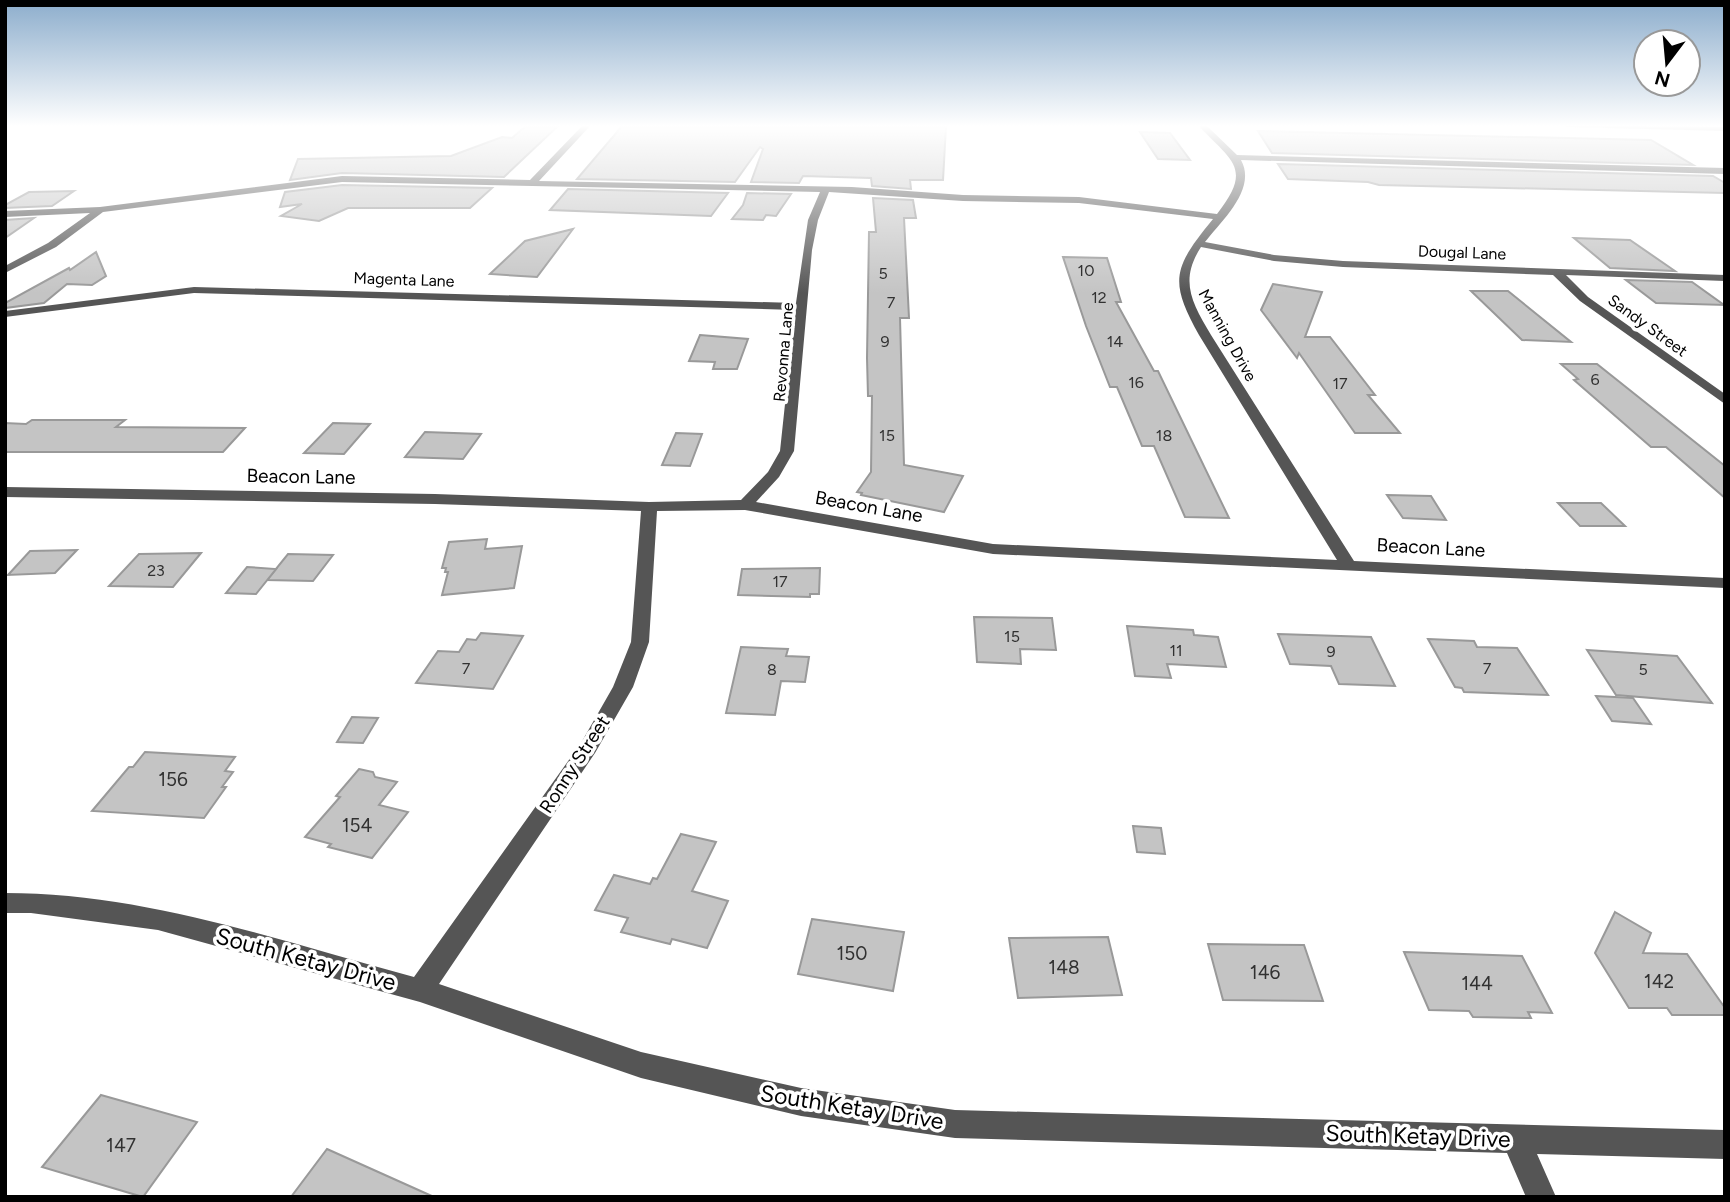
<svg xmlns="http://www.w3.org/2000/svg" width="1730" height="1202" viewBox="0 0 1730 1202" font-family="Figtree,sans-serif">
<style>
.building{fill:#c4c4c4;stroke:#999;stroke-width:2}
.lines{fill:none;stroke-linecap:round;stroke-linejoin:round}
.minor{fill:#555;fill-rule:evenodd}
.labels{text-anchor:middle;stroke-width:7;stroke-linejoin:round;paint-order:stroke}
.far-street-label{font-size:16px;fill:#000;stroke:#fff}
.number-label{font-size:16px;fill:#313131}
.street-label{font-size:19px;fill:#000;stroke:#fff}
.near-number-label{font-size:19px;fill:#313131}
.near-street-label{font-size:23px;fill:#000;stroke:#fff}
</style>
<rect width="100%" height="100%" fill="#fff"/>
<g class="building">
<path d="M527,125H559L504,177L342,173L290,180L298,159L451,156L502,137L512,138Z"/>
<path d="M623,125L946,126L943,180H910L911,189L872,186L871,178L803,176L799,183L751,182L763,149L760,147L735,182L577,179Z"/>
<path d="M1258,131L1651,140L1693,165L1272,153Z"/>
<path d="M1140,132L1170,133L1190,160L1158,159Z"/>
<path d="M1278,164L1713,176L1725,183V193L1379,185L1368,182L1288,179Z"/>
<path d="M342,185L492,188L470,208H348L319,221L281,216L302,204L280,207L285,192Z"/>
<path d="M568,189L728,193L711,216L550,210Z"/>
<path d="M74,191L52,206L5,208V205L29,192Z"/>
<path d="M747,193L791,194L776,216L766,215L763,220L732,219L743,205Z"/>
<path d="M873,198L913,200L916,218H904L909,318H900L904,465L963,476L944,512L861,495L862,493L857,492L871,472L872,396H868L867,358L869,232H876Z"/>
<path d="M34,218L5,238V220Z"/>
<path d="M573,229L537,277L490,274L525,241Z"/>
<path d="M1574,238L1630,240L1675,271L1610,268Z"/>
<path d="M96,252L106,276L92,285L67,284L44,303L5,308V303L69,268L70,270Z"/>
<path d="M1063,257L1107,258L1121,302H1116L1154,371H1158L1229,518L1185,517L1154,446H1142L1117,387H1110L1086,326Z"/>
<path d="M1626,280L1692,282L1724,305L1656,303Z"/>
<path d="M1273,284L1322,292L1305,337H1330L1375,395H1368L1400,433H1355L1299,353L1297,358L1261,310Z"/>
<path d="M1471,291H1508L1571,342L1522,340Z"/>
<path d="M700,335L748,339L737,369H713L715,362L689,361Z"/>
<path d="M1561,364H1597L1725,466V498L1666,447H1651L1574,380L1578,379Z"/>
<path d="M32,420H125L116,427L245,428L223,452H5V423L26,424Z"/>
<path d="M333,423L370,424L344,454L304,453Z"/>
<path d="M425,432L481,434L463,459L405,457Z"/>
<path d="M676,433L702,434L690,466L662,465Z"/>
<path d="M1387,495L1431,496L1446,520L1403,518Z"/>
<path d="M1558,503H1601L1625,526H1580Z"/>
<path d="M487,539L485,549L522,546L514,588L442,595L448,572H445L446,568H442L449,542Z"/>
<path d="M77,550L55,573L8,575L30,551Z"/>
<path d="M201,553L173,587L109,586L139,554Z"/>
<path d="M288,554L333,555L313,581L267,580Z"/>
<path d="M247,567L276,569L256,594L226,593Z"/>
<path d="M820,568L819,594H810V597L738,595L742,569Z"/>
<path d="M974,617L1052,618L1056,650L1020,649L1021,664L977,662Z"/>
<path d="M1127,626L1193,630L1194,635L1218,637L1226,667L1167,664L1171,678L1135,676Z"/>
<path d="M481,633L523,636L493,689L416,683L438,651L459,652L467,639L476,640Z"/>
<path d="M1278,634L1371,637L1395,686L1339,684L1331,666L1290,664Z"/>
<path d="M1428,639L1474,641L1477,647L1517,648L1548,695L1464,692L1462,688L1455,687Z"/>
<path d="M741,647L788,649L786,656L809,657L805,682L781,681L775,715L726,713Z"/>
<path d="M1587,650L1677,656L1712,703L1616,695Z"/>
<path d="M1596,696L1633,698L1651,724L1612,721Z"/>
<path d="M352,717L378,718L363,743L337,742Z"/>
<path d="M145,752L235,757L225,771L233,772L222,787H226L204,818L92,811L129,767H133Z"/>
<path d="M359,769L373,772L375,777L397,782L379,805L408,812L372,858L328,847L331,844L305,837L340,797L336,796Z"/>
<path d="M1133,826L1161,828L1165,854L1137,852Z"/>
<path d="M681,834L716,842L692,891L728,901L707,948L672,939L670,944L621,932L628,918L595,910L614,875L650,884L653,878L657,879Z"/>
<path d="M1615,912L1651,933L1643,953L1687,954L1725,1008V1015H1672L1667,1008H1629L1595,953Z"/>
<path d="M812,919L904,932L893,991L798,974Z"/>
<path d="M1108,937L1122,995L1018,998L1009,938Z"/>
<path d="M1208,944L1304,945L1323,1001L1223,1000Z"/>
<path d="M1404,952L1522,956L1552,1013L1528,1012L1531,1018L1473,1017L1469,1011L1429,1010Z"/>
<path d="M101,1095L197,1122L143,1197L42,1167Z"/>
<path d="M327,1149L434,1197H291Z"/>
</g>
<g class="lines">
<g class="minor">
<path d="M583,125H591L539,181L852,187L963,195L1079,197L1217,214C1254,167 1231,161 1198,125H1206L1237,155L1725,168V174L1241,160C1257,189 1222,220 1205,242L1274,255L1343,261L1725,275V281L1566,275L1588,297L1725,394V404L1580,301L1553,275L1343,267L1274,261L1201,247C1179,281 1192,303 1211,335L1354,561L1725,578V588L993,554L745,510L657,511L649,642L633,687L595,753L439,984L641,1052L801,1088L955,1110L1725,1130V1159L1537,1154L1556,1197H1526L1507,1153L955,1138L801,1116L641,1078L420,1002L158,930L31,913H5V893C145,893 281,941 414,977L581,743L613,687L631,642L641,511L435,504L5,497V487L435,494L649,502L741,500L768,472L780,451L795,310L194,293L5,317V311L194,287L796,303L808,220L820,192L342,182L103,212L56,247L5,273V266L48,243L90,213L5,217V211L100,207L342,176L530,180ZM829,192L963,201L1079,203L1213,219C1174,267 1168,280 1199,335L1337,560L993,544L756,502L779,477L794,451L812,250L818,220Z"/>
<path d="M1562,125L1725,127V131L1566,127Z"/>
</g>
</g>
<linearGradient id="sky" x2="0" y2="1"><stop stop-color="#8cadcc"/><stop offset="0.43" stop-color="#fff"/><stop offset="1" stop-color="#fff" stop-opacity="0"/></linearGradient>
<rect width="1730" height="293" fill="url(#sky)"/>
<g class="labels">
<g class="far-street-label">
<text transform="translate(1462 252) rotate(2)" y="6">Dougal Lane</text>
<text transform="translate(404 279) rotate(2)" y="6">Magenta Lane</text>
<text transform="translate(1648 325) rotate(36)" y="6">Sandy Street</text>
<text transform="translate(1228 335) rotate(61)" y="6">Manning Drive</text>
<text transform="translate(783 352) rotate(-85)" y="6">Revonna Lane</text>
</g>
<g class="number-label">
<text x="1086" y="276">10</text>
<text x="883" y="279">5</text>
<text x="1099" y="303">12</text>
<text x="891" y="308">7</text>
<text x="885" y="347">9</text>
<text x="1115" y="347">14</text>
<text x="1595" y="385">6</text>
<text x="1136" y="388">16</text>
<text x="1340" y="389">17</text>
<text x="887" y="441">15</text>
<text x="1164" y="441">18</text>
<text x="156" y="576">23</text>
<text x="780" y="587">17</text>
<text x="1012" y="642">15</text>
<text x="1176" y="656">11</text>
<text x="1331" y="657">9</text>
<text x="466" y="674">7</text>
<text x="1487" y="674">7</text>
<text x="772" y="675">8</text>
<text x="1643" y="675">5</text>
</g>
<g class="street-label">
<text transform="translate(301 476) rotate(1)" y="7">Beacon Lane</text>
<text transform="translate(869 506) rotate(10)" y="7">Beacon Lane</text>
<text transform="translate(1431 547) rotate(3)" y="7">Beacon Lane</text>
<text transform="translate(574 764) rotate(-57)" y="7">Ronny Street</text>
</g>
<g class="near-number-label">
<text x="173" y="786">156</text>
<text x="357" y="832">154</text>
<text x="852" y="960">150</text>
<text x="1064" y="974">148</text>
<text x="1265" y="979">146</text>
<text x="1659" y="988">142</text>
<text x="1477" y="990">144</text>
<text x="121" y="1152">147</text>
</g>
<g class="near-street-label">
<text transform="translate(306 959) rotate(15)" y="8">South Ketay Drive</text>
<text transform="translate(852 1107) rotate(9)" y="8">South Ketay Drive</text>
<text transform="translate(1418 1136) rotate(2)" y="8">South Ketay Drive</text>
</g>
</g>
<rect width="1730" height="1202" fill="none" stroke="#000000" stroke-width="14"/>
<g transform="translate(1667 63) rotate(196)"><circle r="33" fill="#ffffff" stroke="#999999" stroke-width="2"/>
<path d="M0-5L12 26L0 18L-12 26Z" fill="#000000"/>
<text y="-10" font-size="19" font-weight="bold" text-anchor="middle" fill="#000000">N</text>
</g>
</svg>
